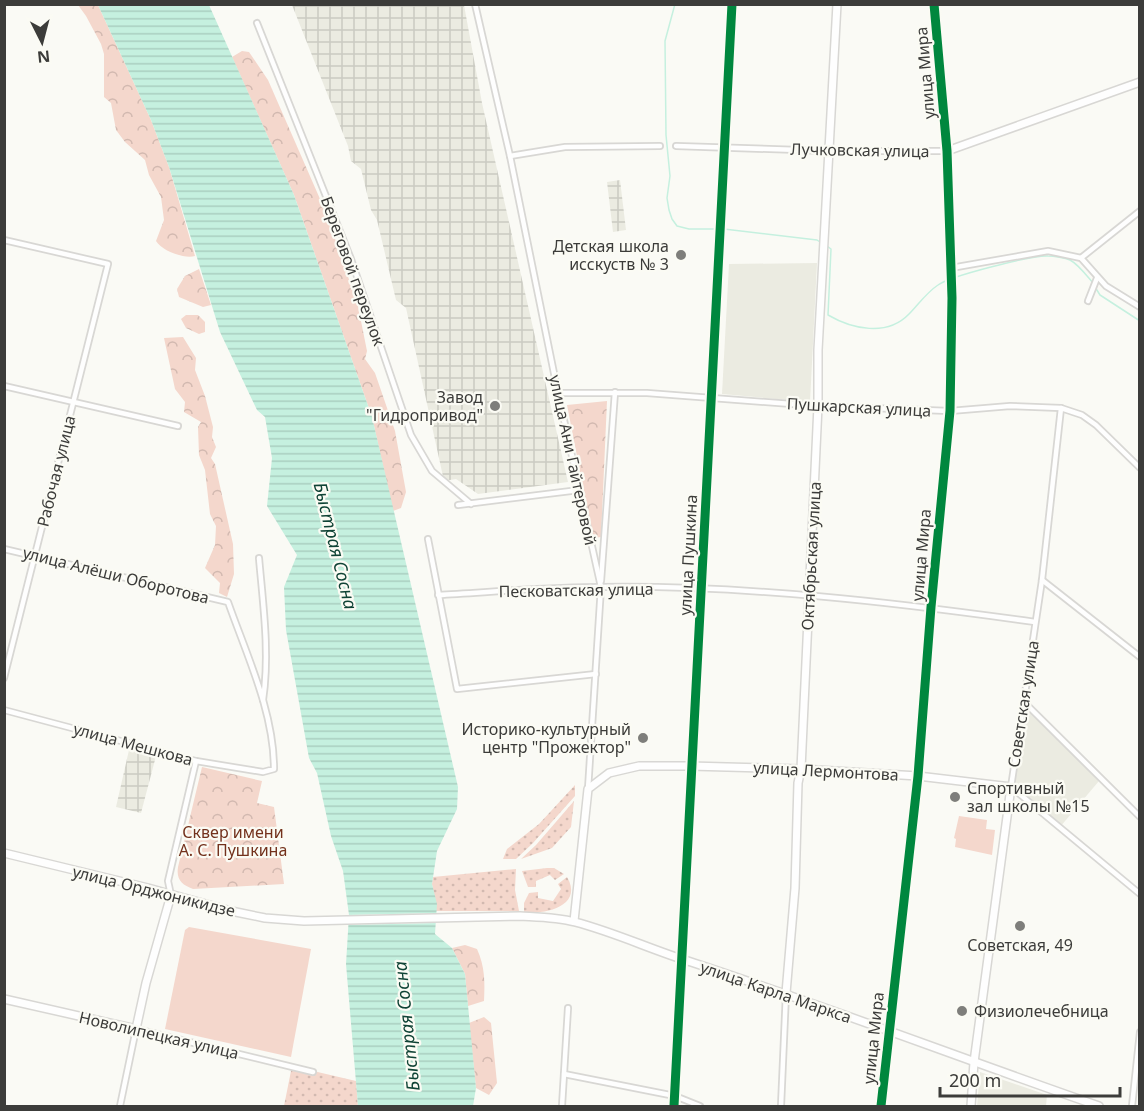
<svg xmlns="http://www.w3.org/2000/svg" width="1144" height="1111" viewBox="0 0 1144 1111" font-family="'Noto Sans',sans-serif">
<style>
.built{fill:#ebebe1}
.industrial{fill:url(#industrial-grid)}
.grass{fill:url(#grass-dots)}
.forest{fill:url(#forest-crowns)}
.pitch{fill:#f4d7cc}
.water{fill:url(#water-rules)}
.pier{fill:#fafaf5}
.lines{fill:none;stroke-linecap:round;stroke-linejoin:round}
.stream{stroke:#c5f0df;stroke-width:1.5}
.street-casing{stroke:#d8d7d4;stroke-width:8}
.secondary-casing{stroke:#d8d7d4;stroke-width:10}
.street{stroke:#fefefe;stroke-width:4.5}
.secondary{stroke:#fefefe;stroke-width:7}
.cycleway-casing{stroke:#fbfbf4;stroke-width:13}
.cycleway{stroke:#00873e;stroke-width:9}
.poi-dot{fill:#7e7e7b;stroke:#fbfbf4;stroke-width:2}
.labels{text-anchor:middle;stroke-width:4.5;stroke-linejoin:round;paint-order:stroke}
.street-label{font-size:16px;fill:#3c3c3a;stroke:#fbfbf4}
.poi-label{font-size:16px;fill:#3c3c3a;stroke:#fbfbf4;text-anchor:end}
.park-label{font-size:16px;fill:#73311c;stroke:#fbfbf4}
.water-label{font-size:18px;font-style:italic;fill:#104436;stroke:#fbfbf4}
</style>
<defs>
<pattern id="industrial-grid" width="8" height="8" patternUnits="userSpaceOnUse" patternTransform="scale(1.5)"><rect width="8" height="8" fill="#ebebe1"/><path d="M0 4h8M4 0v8" fill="none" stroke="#cacac2"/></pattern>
<pattern id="grass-dots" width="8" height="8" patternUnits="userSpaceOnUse" patternTransform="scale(1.5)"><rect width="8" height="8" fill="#f4d7cc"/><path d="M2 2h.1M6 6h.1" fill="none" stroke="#d2b9b0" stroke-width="1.8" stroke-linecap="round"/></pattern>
<pattern id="forest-crowns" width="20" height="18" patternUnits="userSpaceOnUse" patternTransform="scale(1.5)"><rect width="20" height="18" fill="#f4d7cc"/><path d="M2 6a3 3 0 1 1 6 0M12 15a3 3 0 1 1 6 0" fill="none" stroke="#d2b9b0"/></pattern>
<pattern id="water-rules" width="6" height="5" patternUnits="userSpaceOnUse" patternTransform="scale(1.5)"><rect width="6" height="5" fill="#c5f0df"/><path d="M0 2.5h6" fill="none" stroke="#aacfc0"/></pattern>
</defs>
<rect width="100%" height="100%" fill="#fafaf5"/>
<g class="built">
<path d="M817,263L810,402L722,394L729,264Z"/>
<path d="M1025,706L1099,781L1060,827L1012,786Z"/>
<path d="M980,1072L1047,1095L1046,1106H977Z"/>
</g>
<g class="industrial">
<path d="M292,5H464L482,103L568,482L478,494L456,479L444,481L406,308L396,300L377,220L371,210L361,169L351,161L348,146Z"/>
<path d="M620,180L626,230L613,232L607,182Z"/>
<path d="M129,750L156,756L141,813L116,807Z"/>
</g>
<g class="grass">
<path d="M575,785V796L533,843L516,859H503L507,849L539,824Z"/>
<path d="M574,801L571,827L552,848L521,859L536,845Z"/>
<path d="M547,868H554L564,874L555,880L550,875L536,881V887H528L522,871Z"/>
<path d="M516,869L515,890L519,911H436L432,884L433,877Z"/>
<path d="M567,877C584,906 545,915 524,912V903L529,893L538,892V898L553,901L561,889L558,884Z"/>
<path d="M292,1066L356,1081L358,1106H284Z"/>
</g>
<g class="forest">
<path d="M78,5H98L151,120L169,167L195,256C184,259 162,251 156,241L164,220L161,197L149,175L145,160L125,142L116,130L111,103L104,97V54L101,44L86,16Z"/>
<path d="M242,51L249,52L268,80L327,215L358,306L367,351L365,359L375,373L395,431L406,492L401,508L393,511L372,417L294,195L232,57Z"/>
<path d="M199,269L211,305L203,307L179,297L177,289L185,276Z"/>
<path d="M186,315H198L205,322V332L199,334L186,328L181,319Z"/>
<path d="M183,337L196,358L195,370L205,396L213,427L212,437L216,447L211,458L215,464L233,544L234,574L227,597L219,593L220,583L205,568L215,545L216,526L210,514L205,470L199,455L198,427L201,422L184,412L185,402L175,389L164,338Z"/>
<path d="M607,401L601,537L593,538L567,405Z"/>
<path d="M202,767L262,781L257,803L274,807L284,884L193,889C182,885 176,880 178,867Z"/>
<path d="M465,945L477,949C485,967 485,982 484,1001L468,1006L465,974L452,948Z"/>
<path d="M484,1017L491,1023L497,1083L489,1095L476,1088L469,1023Z"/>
</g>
<g class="pitch">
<path d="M959,816L987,820L986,829L995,830L992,855L955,847L956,839L954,838Z"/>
<path d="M189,927L311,949L291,1057L165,1029L185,930Z"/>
</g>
<path class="water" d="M98,5H209L294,195L372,417L458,787L457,809L437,851L432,884L437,904L435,934L452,948L465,974L476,1088L473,1106H358L346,964L349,915L343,871L331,836L317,773L309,758L286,630L284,587L297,555L267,506L272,458L265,417L257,410L220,332L169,167L151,120Z"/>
<path class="pier" d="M439,913V923L345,925L346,915Z"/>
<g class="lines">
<g class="stream">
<path d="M675,4L665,41L666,135L670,176L667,198L669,210L672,219L677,226L689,229H716"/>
<path d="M724,229L817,240L820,242"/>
<path d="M827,246L831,249L828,315C852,329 887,337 909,314C918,305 926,293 938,285C950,276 1033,255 1048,256C1054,256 1065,258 1070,260C1078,264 1087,276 1093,283"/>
<path d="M1095,287L1100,295L1140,321"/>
</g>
<g class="street-casing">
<g id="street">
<path d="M475,4L510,156L558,393L601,587L588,789"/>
<path d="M257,23L351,259L411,435L432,471L471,504"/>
<path d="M676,146L829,151H947"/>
<path d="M510,156L565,147L660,146"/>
<path d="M4,240L108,264L4,678"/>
<path d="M1081,258L1140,211"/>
<path d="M951,289V268L1048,251L1081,258L1106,286L1140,307"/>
<path d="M1088,301L1097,278"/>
<path d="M4,386L178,426"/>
<path d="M558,393H647L818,406L950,411L1010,406L1061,408L1082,415L1096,425L1140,468"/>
<path d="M1061,408L1042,580L1011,787L1140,894"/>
<path d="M458,505L579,490"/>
<path d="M428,539L457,689L596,674"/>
<path d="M4,549L228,602C247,656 274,712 274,769L263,772L196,761L4,710"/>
<path d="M259,558C263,604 270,653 263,700"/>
<path d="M1042,580L1140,657"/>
<path d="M601,581L615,392"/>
<path d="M438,595C492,592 547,587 601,587C746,585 892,602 1035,622"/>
<path d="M1024,702L1140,817"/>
<path d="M171,895L168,881L196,761"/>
<path d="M564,1074L675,1096L700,1106"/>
<path d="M120,1106L136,1029L313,1072"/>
<path d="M562,1106L568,1008"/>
<path d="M781,1106L786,993"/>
<path d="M881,1106L889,1032"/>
<path d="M1132,1106L1140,1032"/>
</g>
</g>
<g class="secondary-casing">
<g id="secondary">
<path d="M934,4L947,151L951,268"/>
<path d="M947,151L1140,82"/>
<path d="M4,853L148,888L231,911L265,918L304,921L520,916C538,917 557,917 575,922C614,932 652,950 691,962C828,1007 963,1059 1099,1106"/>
<path d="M574,921L588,789L609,773L639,766H690L801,769L918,776L1011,787L974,1062L971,1106"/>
<path d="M786,993L795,888L798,783L801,769L818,406V350L837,4"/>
<path d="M4,999L136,1029L146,983L171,895"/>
<path d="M889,1032L918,776L931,607L950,411L951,289"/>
<path d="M674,1106L732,4"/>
</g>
</g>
<use href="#street" class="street"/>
<use href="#secondary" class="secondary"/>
<g class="cycleway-casing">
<g id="cycleway">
<path d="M674,1106L732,4"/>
<path d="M881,1106L918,776L931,607L950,411L952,298L947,151L934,4"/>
</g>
</g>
<use href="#cycleway" class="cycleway"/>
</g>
<g class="poi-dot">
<circle cx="681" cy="255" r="6"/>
<circle cx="495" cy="406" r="6"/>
<circle cx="643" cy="738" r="6"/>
<circle cx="955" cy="797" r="6"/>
<circle cx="1020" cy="926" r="6"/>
<circle cx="962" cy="1011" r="6"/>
</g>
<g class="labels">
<g class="street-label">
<text transform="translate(925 73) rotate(-95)" y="6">улица Мира</text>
<text transform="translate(860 150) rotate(1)" y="6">Лучковская улица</text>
<text transform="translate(353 271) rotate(70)" y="6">Береговой переулок</text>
<text transform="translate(859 407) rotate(3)" y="6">Пушкарская улица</text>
<text transform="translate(573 460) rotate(78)" y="6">улица Ани Гайтеровой</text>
<text transform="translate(56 471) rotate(-76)" y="6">Рабочая улица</text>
<text transform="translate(688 555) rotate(-87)" y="6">улица Пушкина</text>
<text transform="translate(921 555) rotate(-85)" y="6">улица Мира</text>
<text transform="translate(811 556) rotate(-87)" y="6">Октябрьская улица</text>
<text transform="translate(116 575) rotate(14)" y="6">улица Алёши Оборотова</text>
<text transform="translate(576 590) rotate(-1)" y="6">Песковатская улица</text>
<text transform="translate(1023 704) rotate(-81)" y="6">Советская улица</text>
<text transform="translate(133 744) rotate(15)" y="6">улица Мешкова</text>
<text transform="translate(826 771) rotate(3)" y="6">улица Лермонтова</text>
<text transform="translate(154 891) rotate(14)" y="6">улица Орджоникидзе</text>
<text transform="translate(776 992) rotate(19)" y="6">улица Карла Маркса</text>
<text transform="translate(159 1035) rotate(13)" y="6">Новолипецкая улица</text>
<text transform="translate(873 1038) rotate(-84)" y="6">улица Мира</text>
</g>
<g class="poi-label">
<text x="669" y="252">Детская школа<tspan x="669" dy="18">исскуств № 3</tspan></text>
<text x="483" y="403">Завод<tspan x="483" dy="18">"Гидропривод"</tspan></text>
<text x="631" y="735">Историко-культурный<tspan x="631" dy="18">центр "Прожектор"</tspan></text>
<text x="967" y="794" text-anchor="start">Спортивный<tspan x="967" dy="18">зал школы №15</tspan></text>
<text x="1020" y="951" text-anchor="middle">Советская, 49</text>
<text x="974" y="1017" text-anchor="start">Физиолечебница</text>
</g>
<g class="park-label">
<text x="233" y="838">Сквер имени<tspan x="233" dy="18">А. С. Пушкина</tspan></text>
</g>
<g class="water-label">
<text transform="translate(335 546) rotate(76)" y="6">Быстрая Сосна</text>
<text transform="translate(407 1026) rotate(-96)" y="6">Быстрая Сосна</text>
</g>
</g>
<rect width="1144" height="1111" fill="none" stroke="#3c3c3a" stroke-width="12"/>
<g transform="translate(42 42) rotate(174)" stroke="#fbfbf4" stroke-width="4.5" paint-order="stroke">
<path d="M0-4.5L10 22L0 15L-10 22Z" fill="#3c3c3a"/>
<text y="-9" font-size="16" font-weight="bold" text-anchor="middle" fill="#3c3c3a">N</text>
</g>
<path d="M940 1087v9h180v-9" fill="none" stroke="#3c3c3a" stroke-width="3"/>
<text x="949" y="1087" font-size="18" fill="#3c3c3a" stroke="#fbfbf4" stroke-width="4.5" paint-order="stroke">200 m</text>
</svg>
